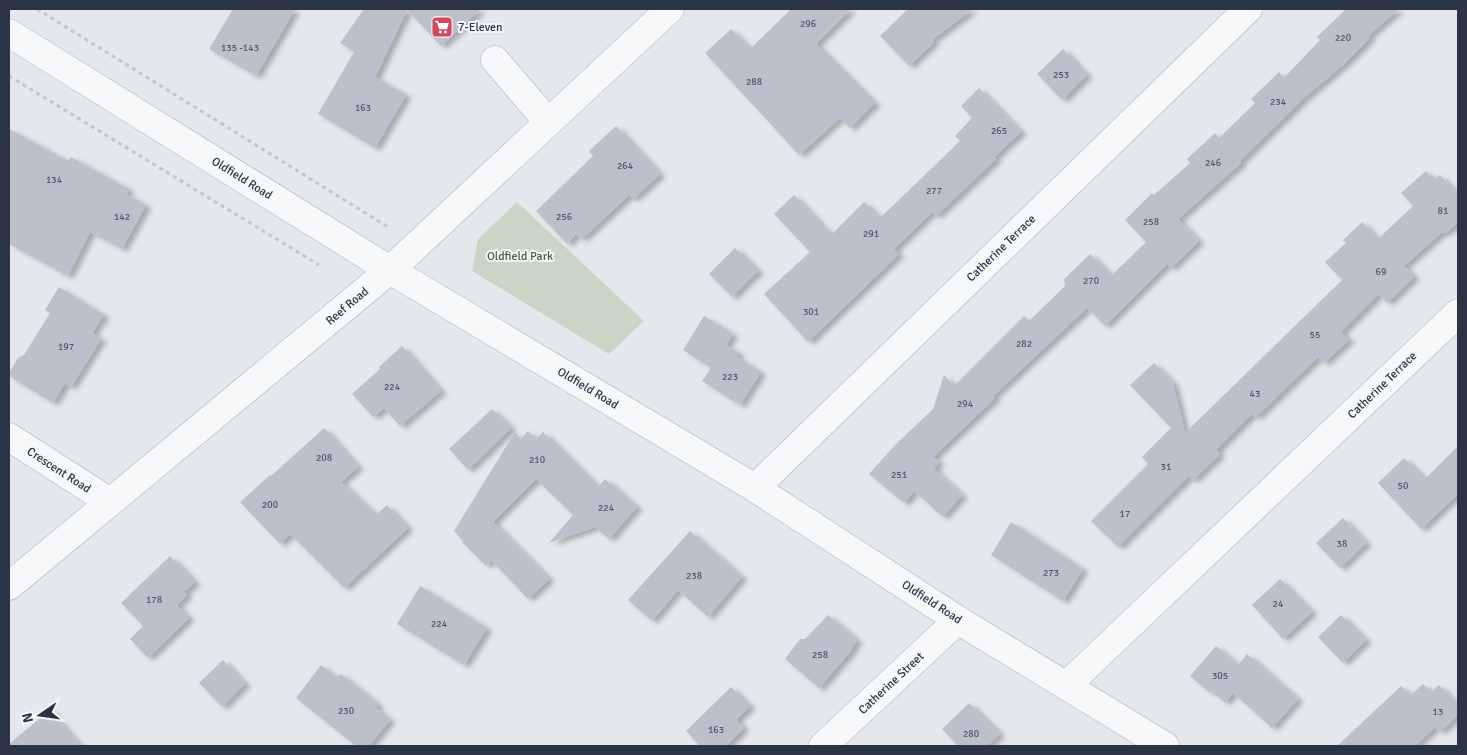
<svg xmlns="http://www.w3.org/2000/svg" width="1467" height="755" viewBox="0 0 1467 755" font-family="Signika,sans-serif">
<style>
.green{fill:#c9d6c5}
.building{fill:#bbc0ca;filter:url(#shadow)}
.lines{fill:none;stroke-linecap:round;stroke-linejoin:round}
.minor-casing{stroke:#a9aeb7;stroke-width:29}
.path{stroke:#c2c5cb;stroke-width:3;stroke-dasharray:4 4;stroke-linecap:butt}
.minor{stroke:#f7f8fa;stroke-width:28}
.labels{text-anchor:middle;stroke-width:4;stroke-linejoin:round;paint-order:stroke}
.number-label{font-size:10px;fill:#4f5766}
.poi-label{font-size:12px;fill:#2b3445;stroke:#f4f6f9;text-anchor:start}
.street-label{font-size:12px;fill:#2b3445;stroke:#f4f6f9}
.park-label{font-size:12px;fill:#3f6138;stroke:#f4f6f9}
</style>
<defs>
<filter id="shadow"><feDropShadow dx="5.5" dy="3" stdDeviation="2.5" flood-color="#0004"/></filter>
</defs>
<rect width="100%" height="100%" fill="#e4e7ec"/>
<path class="green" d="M517,202L644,321L609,354L472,271L478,239Z"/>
<g class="building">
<path d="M233,9H295L256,76L209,49Z"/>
<path d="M364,9H481L441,46L407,10L375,77L406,95L375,148L318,114L354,52L340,43Z"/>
<path d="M791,9H851L816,44L875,103L850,128L840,118L799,155L705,53L731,29L750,49Z"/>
<path d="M908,9H973L932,40L934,42L909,66L880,36Z"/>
<path d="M1346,9H1399L1368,36L1370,38L1344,64L1304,98L1240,161L1241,163L1178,219L1199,241L1171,268L1167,264L1105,326L1087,308L993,396L995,398L933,457L939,462L934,469L962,495L943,517L914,491L904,503L869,474L895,445L933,409L944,375L954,386L1024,316L1029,321L1065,286L1064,279L1090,254L1111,276L1146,242L1125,220L1152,193L1154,195L1190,163L1187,159L1215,133L1219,138L1255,103L1251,99L1279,72L1284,78L1320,40L1317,37Z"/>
<path d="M1063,49L1087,75L1062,100L1037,74Z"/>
<path d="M979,88L1021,132L994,157L996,159L936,216L932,212L894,249L899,254L808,342L764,294L810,252L774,214L794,195L831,235L864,202L880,218L960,141L955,136L972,118L961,106Z"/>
<path d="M616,126L660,174L633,199L629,195L582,239L576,234L567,244L536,211L593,156L589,151Z"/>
<path d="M9,129L68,161L71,157L129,189L126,194L146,205L122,249L90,232L68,276L9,244Z"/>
<path d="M1426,171L1434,180L1440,175L1458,195V222L1447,232L1441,233L1404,266L1414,277L1387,303L1379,294L1341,332L1349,340L1324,363L1318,357L1256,417L1252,414L1216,450L1220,454L1193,480L1189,476L1118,547L1091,521L1148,464L1142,457L1171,428L1130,385L1154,363L1173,383L1185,433L1342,280L1325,262L1346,243L1343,240L1362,222L1378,239L1413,206L1401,193Z"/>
<path d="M735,248L758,271L732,297L709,274Z"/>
<path d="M59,287L104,315L92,333L101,339L71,387L65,383L53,403L9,376V373L18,358L24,355L50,313L45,310Z"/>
<path d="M704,316L733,334L726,345L739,353L737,357L761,372L740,405L702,381L711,368L683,350Z"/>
<path d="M402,346L441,391L400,426L384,408L373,417L352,394L380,369L379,367Z"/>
<path d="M492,409L511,428L468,470L449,449Z"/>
<path d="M324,428L358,467L341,482L376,515L387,505L408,528L344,588L290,534L280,544L240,502L270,475L271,476Z"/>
<path d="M528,431L536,439L543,432L598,487L605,479L637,507L609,539L595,527L549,543L573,515L536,479L493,522L549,579L528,599L491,560L486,566L462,542L463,541L454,531L515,432L521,439Z"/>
<path d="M1458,446V494L1421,529L1378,483L1404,458L1425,479Z"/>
<path d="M1343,518L1366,543L1340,568L1316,543Z"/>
<path d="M1011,522L1083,569L1063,601L991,555Z"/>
<path d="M690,531L742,577L708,617L678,590L652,621L628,600Z"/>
<path d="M170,556L195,582L184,592L187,595L177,605L189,618L148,658L130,639L143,626L121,603Z"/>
<path d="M1280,579L1312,612L1283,639L1252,605Z"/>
<path d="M420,586L487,628L464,665L397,624Z"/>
<path d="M828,615L857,640L850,652L819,688L785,659L800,639H805Z"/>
<path d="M1341,615L1366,640L1343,663L1318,637Z"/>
<path d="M1216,646L1238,665L1247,654L1298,699L1272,728L1233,693L1225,703L1213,692H1209L1190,676Z"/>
<path d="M223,660L245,684L222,707L199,683Z"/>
<path d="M321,665L336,677L341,674L378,704L376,708L390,720L369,746H356L296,698Z"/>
<path d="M1423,684L1431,692L1439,685L1458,705V715L1440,732L1435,727L1415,746H1337L1401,686L1411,695Z"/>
<path d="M731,687L750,706L736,720L744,728L726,746H700L686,731Z"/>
<path d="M969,703L1000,734L987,746H958L942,729Z"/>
<path d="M50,710L80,746H9V744Z"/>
</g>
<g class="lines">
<g class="minor-casing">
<g id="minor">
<path d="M9,33L390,270L755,488L958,620L1165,746"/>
<path d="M495,60L548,122"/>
<path d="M9,437L110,502"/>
<path d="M755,488L1248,9"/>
<path d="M9,586L390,270L670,9"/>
<path d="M1067,685L1458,313"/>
<path d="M823,746L958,620"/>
</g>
</g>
<g class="path">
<path d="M37,9L388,227"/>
<path d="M9,76L319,265"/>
</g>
<use href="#minor" class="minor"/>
</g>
<defs>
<g id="supermarket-square" transform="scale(1.125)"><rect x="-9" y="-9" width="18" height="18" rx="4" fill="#d1495b" stroke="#f4f6f9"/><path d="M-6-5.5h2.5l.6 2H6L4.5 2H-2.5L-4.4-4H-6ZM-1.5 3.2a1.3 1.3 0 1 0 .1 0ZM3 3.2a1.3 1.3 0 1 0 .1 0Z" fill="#fff"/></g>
</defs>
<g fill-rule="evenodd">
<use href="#supermarket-square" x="442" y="27"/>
</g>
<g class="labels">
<g class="number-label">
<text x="808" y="27">296</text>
<text x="1343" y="41">220</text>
<text x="240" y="51">135 -143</text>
<text x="1061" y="78">253</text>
<text x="754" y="85">288</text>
<text x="1278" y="105">234</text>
<text x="363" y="111">163</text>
<text x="999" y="134">265</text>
<text x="1213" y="166">246</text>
<text x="625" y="169">264</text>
<text x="54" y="183">134</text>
<text x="934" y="194">277</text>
<text x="1443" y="214">81</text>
<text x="122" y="220">142</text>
<text x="564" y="220">256</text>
<text x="1151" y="225">258</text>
<text x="871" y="237">291</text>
<text x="1381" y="275">69</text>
<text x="1091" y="284">270</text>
<text x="811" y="315">301</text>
<text x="1315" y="338">55</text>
<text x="1024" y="347">282</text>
<text x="66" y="350">197</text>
<text x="730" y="380">223</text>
<text x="392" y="390">224</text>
<text x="1255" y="397">43</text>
<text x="965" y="407">294</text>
<text x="324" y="461">208</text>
<text x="537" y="463">210</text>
<text x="1166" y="470">31</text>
<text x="899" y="478">251</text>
<text x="1403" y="489">50</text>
<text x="270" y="508">200</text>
<text x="606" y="511">224</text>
<text x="1125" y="517">17</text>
<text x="1342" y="547">38</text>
<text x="1051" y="576">273</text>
<text x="694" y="579">238</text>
<text x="154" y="603">178</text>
<text x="1278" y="607">24</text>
<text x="439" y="627">224</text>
<text x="820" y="658">258</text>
<text x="1220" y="679">305</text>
<text x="346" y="714">230</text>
<text x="1438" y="715">13</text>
<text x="716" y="733">163</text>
<text x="971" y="737">280</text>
</g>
<g class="poi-label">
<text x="458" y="31">7-Eleven</text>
</g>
<g class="street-label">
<text transform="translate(242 178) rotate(32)" y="4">Oldfield Road</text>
<text transform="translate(1001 248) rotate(-44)" y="4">Catherine Terrace</text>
<text transform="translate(347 306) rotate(-40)" y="4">Reef Road</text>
<text transform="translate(1382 385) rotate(-44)" y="4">Catherine Terrace</text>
<text transform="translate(588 388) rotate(31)" y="4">Oldfield Road</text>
<text transform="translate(59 470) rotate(33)" y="4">Crescent Road</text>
<text transform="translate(932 602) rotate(33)" y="4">Oldfield Road</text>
<text transform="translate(891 683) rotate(-43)" y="4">Catherine Street</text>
</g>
<g class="park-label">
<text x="520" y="260">Oldfield Park</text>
</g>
</g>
<rect width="1467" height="755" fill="none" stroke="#2b3445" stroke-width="20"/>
<g transform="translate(40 715) rotate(257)" stroke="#f4f6f9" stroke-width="4" paint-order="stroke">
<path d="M0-4L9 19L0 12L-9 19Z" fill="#2b3445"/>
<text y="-8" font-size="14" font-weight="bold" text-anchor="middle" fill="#2b3445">N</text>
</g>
</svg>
